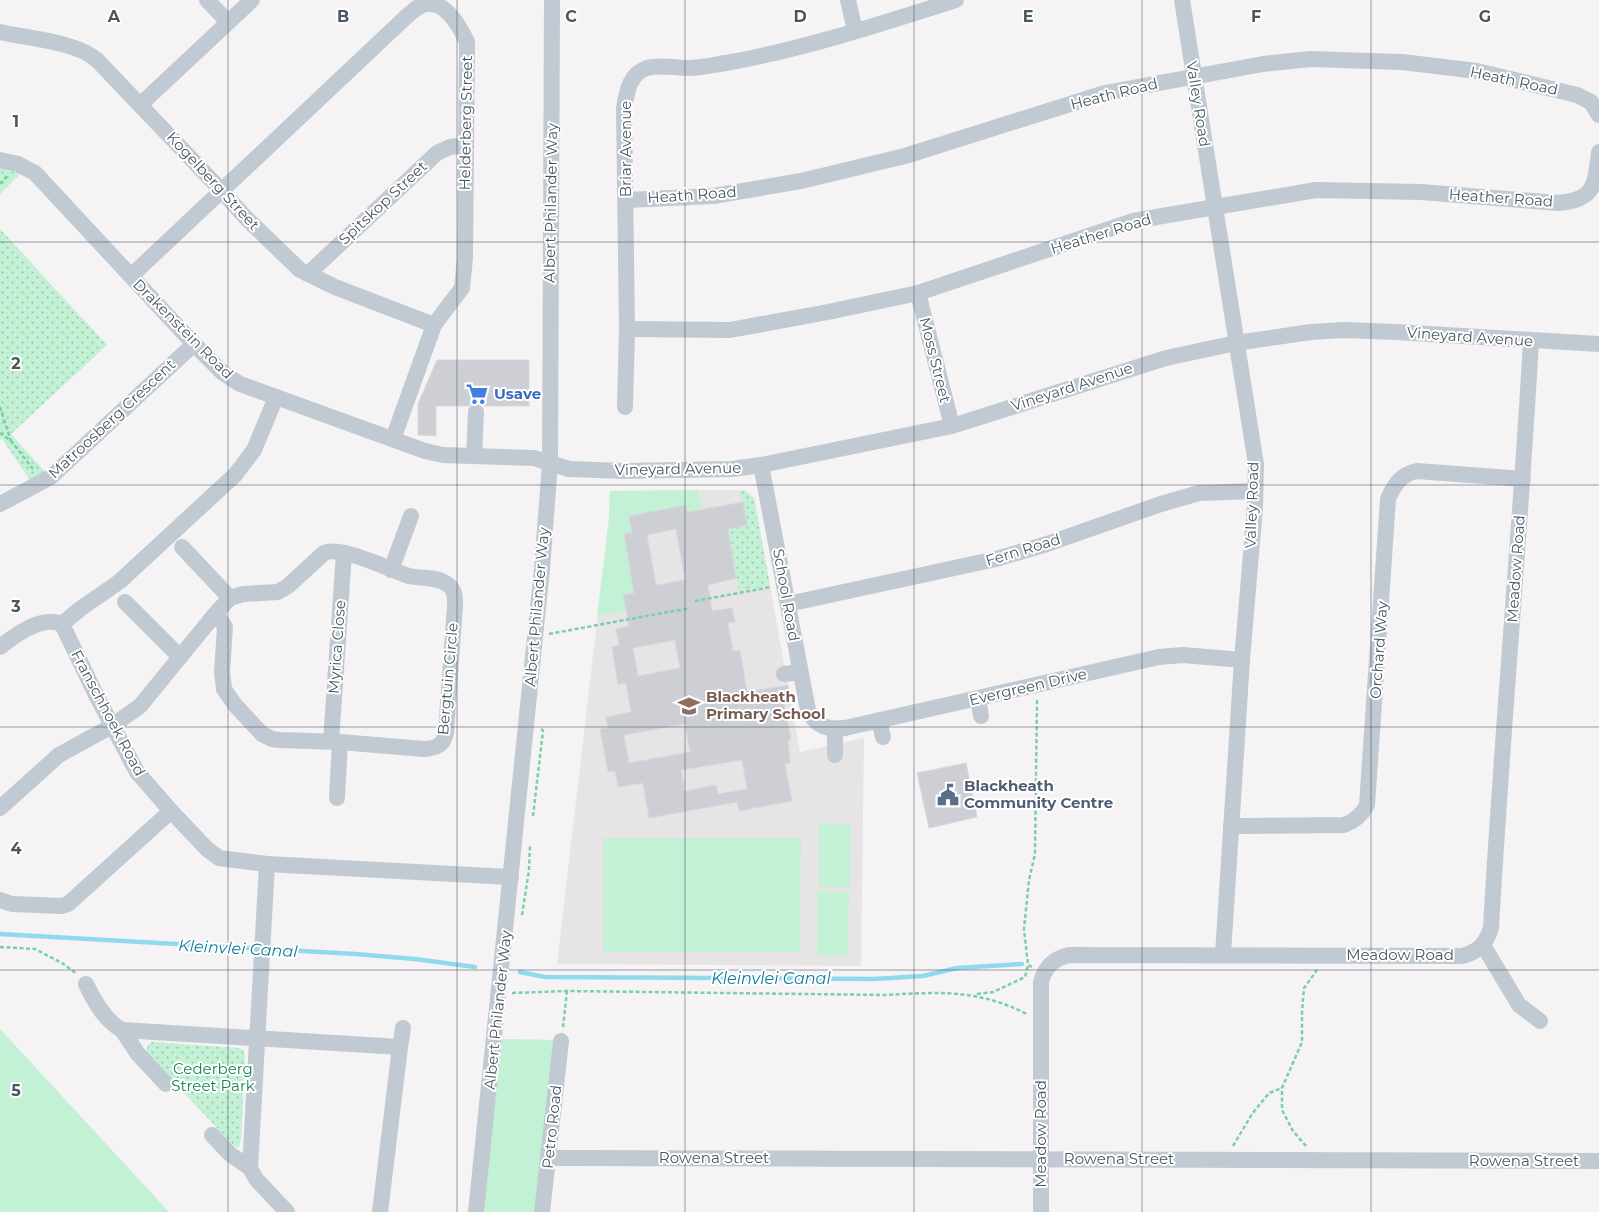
<svg xmlns="http://www.w3.org/2000/svg" width="1599" height="1212" viewBox="0 0 1599 1212" font-family="Montserrat,sans-serif">
<style>
.education{fill:#e6e4e5}
.green{fill:#c3f1d5}
.park{fill:url(#park-dots)}
.lines{fill:none;stroke-linecap:round;stroke-linejoin:round}
.stream{stroke:#90daee;stroke-width:4.5}
.building{fill:#cdcfd5;stroke:#d7d9de;fill-rule:evenodd}
.path{stroke:#7ad0a6;stroke-width:2.5;stroke-dasharray:4 2.5;stroke-linecap:butt}
.minor{stroke:#c1cad2;stroke-width:16}
.grid{fill:none;stroke:#4a5661;stroke-width:1;stroke-opacity:0.55}
.labels{text-anchor:middle;stroke-width:4;stroke-linejoin:round;paint-order:stroke}
.street-label{font-size:15px;fill:#4a5661;stroke:#fff}
.shop-label{font-size:15px;font-weight:bold;fill:#366cbe;stroke:#fff;text-anchor:start}
.education-label{font-size:15px;font-weight:bold;fill:#785e54;stroke:#fff;text-anchor:start}
.service-label{font-size:15px;font-weight:bold;fill:#4e5e75;stroke:#fff;text-anchor:start}
.park-label{font-size:15px;fill:#17864f;stroke:#fff}
.water-label{font-size:16px;font-style:italic;fill:#0c7c9b;stroke:#fff}
.grid-label{font-size:16px;text-anchor:middle;font-weight:bold;fill:#4a5661;stroke:#fff;stroke-width:4;stroke-linejoin:round;paint-order:stroke}
</style>
<defs>
<pattern id="park-dots" width="8" height="8" patternUnits="userSpaceOnUse" patternTransform="scale(1.25)"><rect width="8" height="8" fill="#c3f1d5"/><path d="M2 2h.1M6 6h.1" fill="none" stroke="#a0c6b0" stroke-width="1.8" stroke-linecap="round"/></pattern>
</defs>
<rect width="100%" height="100%" fill="#f5f3f3"/>
<path class="education" d="M744,490L754,498L800,752L864,738L861,966L557,964L609,519L610,491Z"/>
<g class="green">
<path d="M698,490L704,521L689,522L686,505L629,516L632,532L624,534L634,590H637L626,611L597,616L609,519L610,491Z"/>
<path d="M819,823L851,824L850,887H819Z"/>
<path d="M603,838H801L800,952H603Z"/>
<path d="M817,891L849,892L848,955H817Z"/>
<path d="M0,1029L169,1212H0Z"/>
<path d="M502,1039L557,1040L537,1212H483Z"/>
</g>
<g class="park">
<path d="M0,165L22,172L0,194Z"/>
<path d="M0,229L107,345L11,434L49,476L34,486L2,439L0,440Z"/>
<path d="M740,490H744L754,498L770,585L739,591L728,529L747,525Z"/>
<path d="M152,1042L239,1048L243,1050L245,1054L241,1140L239,1147H237L233,1145L146,1052L148,1045Z"/>
</g>
<g class="lines">
<g class="stream">
<path d="M0,934L355,954L415,959L475,967"/>
<path d="M520,972L545,977L874,979L923,976L957,968L1022,964"/>
</g>
</g>
<g class="building">
<path d="M437,360H529V406H484L476,402L468,406H436V436L418,435V404Z"/>
<path d="M743,502L747,525L728,529L736,578L708,585L712,611L732,608L735,622L728,623L733,651L740,650L747,692L788,685L791,702L784,703L791,740L788,741L790,763L785,764L792,801L739,811L737,802L649,818L643,783L618,787L615,771L608,772L600,729L608,728L606,717L631,712L626,683L618,685L612,647L619,645L616,629L629,626L623,595L634,593L624,534L632,532L629,516L686,505L688,512ZM676,529L685,580L656,585L647,535ZM675,640L680,668L638,676L633,648ZM685,724L690,752L629,763L624,735ZM742,760L747,789L718,794L716,785L685,791L681,770Z"/>
<path d="M966,763L977,817L929,828L917,773Z"/>
</g>
<g class="lines">
<g class="path">
<path d="M0,184L7,176"/>
<path d="M0,407L11,441"/>
<path d="M0,433L11,441L33,469"/>
<path d="M695,601L771,587"/>
<path d="M549,634L690,608"/>
<path d="M533,816L543,731L541,728"/>
<path d="M522,915L529,870L530,844"/>
<path d="M0,947L35,949L62,963L77,974"/>
<path d="M1032,967L1028,965L1024,929L1029,880L1035,854L1037,699"/>
<path d="M512,993L567,991L885,995C939,992 977,989 1027,1014"/>
<path d="M977,994L993,992L1025,977L1028,965"/>
<path d="M563,1027L567,991"/>
<path d="M1233,1146L1252,1114L1269,1093L1282,1088"/>
<path d="M1306,1146L1293,1131L1282,1110V1088L1302,1042V1012L1304,988L1317,970"/>
</g>
<g class="minor">
<path d="M207,0L228,22"/>
<path d="M848,0L855,31"/>
<path d="M1182,0L1256,464L1255,507L1242,660L1223,954"/>
<path d="M0,32C27,38 77,42 97,60L221,190L246,218L300,270L335,287L434,325"/>
<path d="M140,105L252,0"/>
<path d="M0,160L18,164L35,173L194,344L223,373L240,384L425,451L443,455L534,458L569,469L624,471L732,469L761,465L952,426L1166,358L1236,343L1311,332L1344,330L1396,332L1599,344"/>
<path d="M626,200L713,196L801,181L905,156L1105,93L1263,64L1310,59L1402,62L1477,71L1577,95L1591,102L1599,115"/>
<path d="M308,274L437,153L450,147L466,145"/>
<path d="M131,276L406,17C412,12 418,5 426,4C446,1 460,27 467,42L465,258L462,288L434,325L393,439"/>
<path d="M918,293L952,426"/>
<path d="M627,329L730,330L828,312L918,293L1133,221L1316,190L1421,192L1558,203C1595,200 1595,185 1599,152"/>
<path d="M625,407L627,329L624,108C627,92 629,74 647,68C660,64 675,68 689,68C701,68 714,65 726,63C804,49 881,24 956,0"/>
<path d="M474,456L476,412"/>
<path d="M761,465L808,710C816,727 828,730 845,728L1159,657L1183,655L1242,660"/>
<path d="M0,504L51,477L194,344"/>
<path d="M182,547L230,598"/>
<path d="M391,570L411,516"/>
<path d="M125,602L180,657"/>
<path d="M788,604L996,559L1047,544L1161,504L1199,493L1255,491"/>
<path d="M62,624L97,697L137,772L171,811L207,849L219,858L267,864L511,877"/>
<path d="M62,624L80,609L119,582L235,475L254,450L276,397"/>
<path d="M0,647C15,635 42,615 62,624"/>
<path d="M784,674L800,672"/>
<path d="M978,698L981,716"/>
<path d="M879,720L883,737"/>
<path d="M331,741L344,553"/>
<path d="M835,755V729"/>
<path d="M337,798L340,742"/>
<path d="M0,808L59,755L112,726L140,706L216,613L230,598L243,594L278,592L288,586L324,553C341,545 390,570 409,576C422,579 436,576 447,584C455,589 455,597 455,605L446,732C444,745 437,748 424,749L340,742L279,740L272,739L262,734L235,705L224,689L222,672L225,627L216,613"/>
<path d="M1231,826L1344,825C1355,821 1362,815 1367,805L1388,499C1394,485 1401,474 1417,471L1523,479"/>
<path d="M267,864L250,1168L256,1179L287,1212"/>
<path d="M0,900L12,904L61,906L68,904L171,811"/>
<path d="M1483,945L1519,1005L1540,1021"/>
<path d="M86,984C94,1001 105,1021 122,1030L400,1047L380,1212"/>
<path d="M122,1030L138,1054L166,1084"/>
<path d="M400,1047L403,1028"/>
<path d="M212,1135L230,1154L250,1168"/>
<path d="M549,1158L1599,1161"/>
<path d="M476,1212L542,569L550,463L552,0"/>
<path d="M542,1212L561,1041"/>
<path d="M1041,1212V982C1045,967 1053,959 1069,955L1462,956C1478,952 1486,944 1491,928C1502,732 1520,537 1531,341"/>
</g>
</g>
<path class="grid" d="M228,0V1212M457,0V1212M685,0V1212M914,0V1212M1142,0V1212M1371,0V1212M0,242H1599M0,485H1599M0,727H1599M0,970H1599"/>
<defs>
<g id="supermarket-bare" transform="scale(1.725)"><path d="M-6-5.5h2.5l.6 2H6L4.5 2H-2.5L-4.4-4H-6ZM-1.5 3.2a1.3 1.3 0 1 0 .1 0ZM3 3.2a1.3 1.3 0 1 0 .1 0Z" fill="#3f7fe0" stroke="#fff" stroke-width="2.5" paint-order="stroke"/></g>
<g id="school-bare" transform="scale(1.725)"><path d="M0-5L7-2L0 1L-7-2ZM-4 1L0 2.5L4 1V4Q0 6-4 4Z" fill="#8d6e63" stroke="#fff" stroke-width="2.5" paint-order="stroke"/></g>
<g id="civic-bare" transform="scale(1.725)"><path d="M-.6-6.5H3V-4.5H.6V-3L4-1V1h2V6H-6V1h2V-1L-.6-3ZM-1.2 2.5V6h2.4V2.5Z" fill="#5c6f8a" stroke="#fff" stroke-width="2.5" paint-order="stroke"/></g>
</defs>
<g fill-rule="evenodd">
<use href="#supermarket-bare" x="477" y="394"/>
<use href="#school-bare" x="689" y="706"/>
<use href="#civic-bare" x="948" y="795"/>
</g>
<g class="labels">
<g class="street-label">
<text transform="translate(1514 81) rotate(12)" y="5">Heath Road</text>
<text transform="translate(1114 94) rotate(-14)" y="5">Heath Road</text>
<text transform="translate(1198 104) rotate(81)" y="5">Valley Road</text>
<text transform="translate(466 123) rotate(-89)" y="5">Helderberg Street</text>
<text transform="translate(626 149) rotate(-90)" y="5">Briar Avenue</text>
<text transform="translate(213 181) rotate(47)" y="5">Kogelberg Street</text>
<text transform="translate(692 195) rotate(-4)" y="5">Heath Road</text>
<text transform="translate(1501 198) rotate(4)" y="5">Heather Road</text>
<text transform="translate(383 203) rotate(-43)" y="5">Spitskop Street</text>
<text transform="translate(551 203) rotate(-89)" y="5">Albert Philander Way</text>
<text transform="translate(1101 234) rotate(-17)" y="5">Heather Road</text>
<text transform="translate(183 329) rotate(45)" y="5">Drakenstein Road</text>
<text transform="translate(1470 337) rotate(4)" y="5">Vineyard Avenue</text>
<text transform="translate(935 360) rotate(76)" y="5">Moss Street</text>
<text transform="translate(1072 387) rotate(-18)" y="5">Vineyard Avenue</text>
<text transform="translate(112 419) rotate(-43)" y="5">Matroosberg Crescent</text>
<text transform="translate(678 469) rotate(-1)" y="5">Vineyard Avenue</text>
<text transform="translate(1252 505) rotate(-88)" y="5">Valley Road</text>
<text transform="translate(1023 550) rotate(-17)" y="5">Fern Road</text>
<text transform="translate(1516 569) rotate(-86)" y="5">Meadow Road</text>
<text transform="translate(786 595) rotate(80)" y="5">School Road</text>
<text transform="translate(537 607) rotate(-85)" y="5">Albert Philander Way</text>
<text transform="translate(337 647) rotate(-86)" y="5">Myrica Close</text>
<text transform="translate(1379 650) rotate(-86)" y="5">Orchard Way</text>
<text transform="translate(448 679) rotate(-85)" y="5">Bergtuin Circle</text>
<text transform="translate(1028 687) rotate(-13)" y="5">Evergreen Drive</text>
<text transform="translate(108 713) rotate(62)" y="5">Franschhoek Road</text>
<text x="1400" y="960">Meadow Road</text>
<text transform="translate(498 1010) rotate(-84)" y="5">Albert Philander Way</text>
<text transform="translate(552 1127) rotate(-84)" y="5">Petro Road</text>
<text transform="translate(1041 1134) rotate(-90)" y="5">Meadow Road</text>
<text x="714" y="1163">Rowena Street</text>
<text x="1119" y="1164">Rowena Street</text>
<text x="1524" y="1166">Rowena Street</text>
</g>
<g class="shop-label">
<text x="494" y="399">Usave</text>
</g>
<g class="education-label">
<text x="706" y="702">Blackheath<tspan x="706" dy="17">Primary School</tspan></text>
</g>
<g class="service-label">
<text x="964" y="791">Blackheath<tspan x="964" dy="17">Community Centre</tspan></text>
</g>
<g class="park-label">
<text x="213" y="1074">Cederberg<tspan x="213" dy="17">Street Park</tspan></text>
</g>
<g class="water-label">
<text transform="translate(238 948) rotate(3)" y="6">Kleinvlei Canal</text>
<text x="771" y="984">Kleinvlei Canal</text>
</g>
</g>
<g class="grid-label">
<text x="114" y="22">A</text>
<text x="343" y="22">B</text>
<text x="571" y="22">C</text>
<text x="800" y="22">D</text>
<text x="1028" y="22">E</text>
<text x="1256" y="22">F</text>
<text x="1485" y="22">G</text>
<text x="16" y="127">1</text>
<text x="16" y="369">2</text>
<text x="16" y="612">3</text>
<text x="16" y="854">4</text>
<text x="16" y="1096">5</text>
</g>
</svg>
